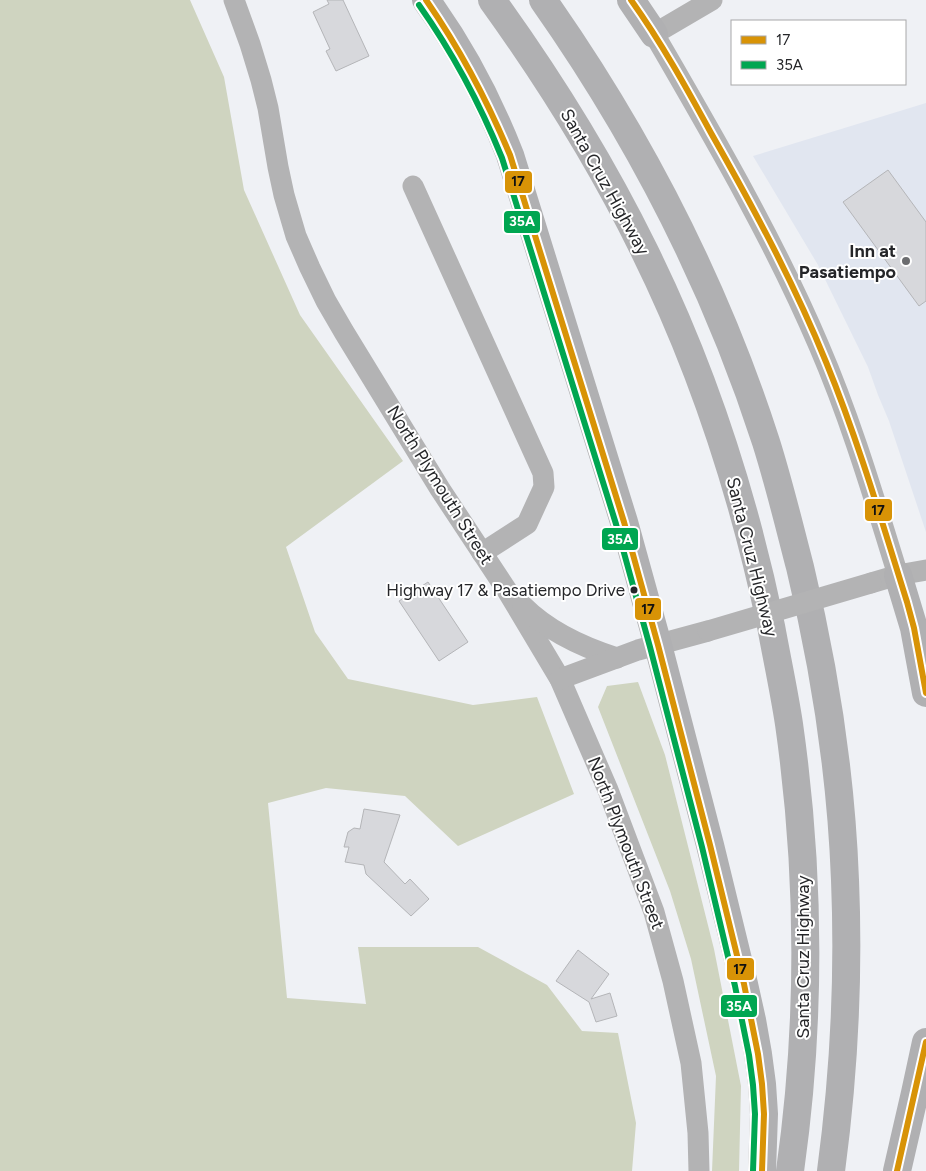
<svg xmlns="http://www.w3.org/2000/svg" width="926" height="1171" viewBox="0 0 926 1171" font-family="Figtree,sans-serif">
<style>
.built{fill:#e1e6f0}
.forest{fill:#cfd4c0}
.building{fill:#d7d8dc;stroke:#b4b5b8}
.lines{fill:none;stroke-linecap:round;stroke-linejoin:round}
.minor{stroke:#b3b3b4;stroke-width:21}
.highway{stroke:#b0b0b2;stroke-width:28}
.minor-bridge{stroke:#b3b3b4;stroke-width:21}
.bus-1-casing{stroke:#fff;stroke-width:10}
.bus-2-casing{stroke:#fff;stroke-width:10}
.bus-1{stroke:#d89306;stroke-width:6}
.bus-2{stroke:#00a651;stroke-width:6}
.poi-dot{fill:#6c6d70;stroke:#fff;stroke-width:2}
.bus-dot{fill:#252629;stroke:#fff;stroke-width:2}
.labels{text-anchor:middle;stroke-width:4;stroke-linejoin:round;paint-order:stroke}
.bus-label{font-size:17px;fill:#252629;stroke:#fff;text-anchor:end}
.street-label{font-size:18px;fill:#252629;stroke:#fff}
.poi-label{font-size:18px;font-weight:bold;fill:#252629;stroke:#fff;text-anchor:end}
.line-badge{stroke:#fff;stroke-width:2}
.badge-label{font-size:14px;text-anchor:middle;font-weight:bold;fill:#fff}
.pale-badge-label{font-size:14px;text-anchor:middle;font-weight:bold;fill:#111}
</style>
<rect width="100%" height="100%" fill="#eff1f5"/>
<path class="built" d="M926,103V532L889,421L878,395L868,367L818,265L753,156Z"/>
<g class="forest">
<path d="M0,0H190L224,77L244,190L300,315L403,461L286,547L315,632L348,679L473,705L537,697L574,794L458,846L405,796L326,788L268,803L287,998L366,1004L358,947H478L547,985L582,1031L618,1033L636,1123L632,1171H0Z"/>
<path d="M638,682L665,755L714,949L741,1086L739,1171H712L716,1076L691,959L670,891L598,707L607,686Z"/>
</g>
<g class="building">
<path d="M327,0H343L369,56L336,71L326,51L330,49L313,12L329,4Z"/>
<path d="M888,170L926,222V301L919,306L843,202Z"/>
<path d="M428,582L468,642L439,661L399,601Z"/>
<path d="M364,809L400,815L384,862L405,884L410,879L429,899L411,916L366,874L364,865L345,862L349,847H344L348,832L354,828L360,829Z"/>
<path d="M578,950L609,974L591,999L610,993L617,1016L596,1022L589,1002L556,981Z"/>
</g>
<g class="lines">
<g class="minor">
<path d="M234,0L250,44L261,80L268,108L278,167L284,195L296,236L310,268L326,301L344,332L440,489L508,592L560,679L608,790L654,912L673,981L691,1063L698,1133L699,1171"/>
<path d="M712,0L654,34C713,136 773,238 819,346C851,420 874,498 898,575"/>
<path d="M413,186L543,473L544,487L527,524L482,553"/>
<path d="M871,583L898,575L926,570"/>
<path d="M523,606C549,632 582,647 617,658"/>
<path d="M560,679L638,650L708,631"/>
</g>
<g class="highway">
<path d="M426,0C461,48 488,99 510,155L624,522L658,645L710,845L744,984L752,1020L758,1054L762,1084L764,1114L762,1171"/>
<path d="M492,0C549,79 601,162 644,250C703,369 744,497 771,626C777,659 784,691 789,724C810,872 811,1023 790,1171"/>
<path d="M543,0C638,135 715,284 766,442C779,483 789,525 800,567C825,670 841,774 845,880C849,977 844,1074 831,1171"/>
<path d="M631,0L654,34"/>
<path d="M898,575L914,628L926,693"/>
<path d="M897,1171L915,1093L926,1042"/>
</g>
<path class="minor-bridge" d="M708,631L871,583"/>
<g class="bus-1-casing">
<g id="bus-1">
<path d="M426,0C460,49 487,100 510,155L624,522L658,645L710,845L744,984L758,1054L762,1084L764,1114L762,1171"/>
<path d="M631,0C661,42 686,87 711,133C753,207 794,283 826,362C858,440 882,522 907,602L914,628L926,693"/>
<path d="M897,1171L926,1042"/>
</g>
</g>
<g class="bus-2-casing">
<path id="bus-2" d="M419,5C453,53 480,104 502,158L616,524L650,647L702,847L735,986L749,1055L753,1085L755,1114L753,1171"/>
</g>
<use href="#bus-1" class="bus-1"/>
<use href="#bus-2" class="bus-2"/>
</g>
<circle class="poi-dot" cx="906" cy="261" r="5"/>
<circle class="bus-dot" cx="634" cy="590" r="4.5"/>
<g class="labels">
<g class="bus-label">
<text x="625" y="596">Highway 17 &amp; Pasatiempo Drive</text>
</g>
<g class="street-label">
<text transform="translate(605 182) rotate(61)" y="6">Santa Cruz Highway</text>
<text transform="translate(440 485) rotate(58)" y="6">North Plymouth Street</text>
<text transform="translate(752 557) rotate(76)" y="6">Santa Cruz Highway</text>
<text transform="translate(626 843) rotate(69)" y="6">North Plymouth Street</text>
<text transform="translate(803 957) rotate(-90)" y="6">Santa Cruz Highway</text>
</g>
<g class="poi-label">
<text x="896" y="257">Inn at<tspan x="896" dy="21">Pasatiempo</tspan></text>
</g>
</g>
<g class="line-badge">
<rect x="504" y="170" width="29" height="24" rx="5" fill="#d89306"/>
<rect x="503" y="210" width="38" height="24" rx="5" fill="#00a651"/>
<rect x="864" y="498" width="29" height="24" rx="5" fill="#d89306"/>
<rect x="601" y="527" width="38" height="24" rx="5" fill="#00a651"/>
<rect x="634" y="597" width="28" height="24" rx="5" fill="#d89306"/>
<rect x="726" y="957" width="29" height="24" rx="5" fill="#d89306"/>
<rect x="720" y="994" width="38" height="24" rx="5" fill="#00a651"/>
</g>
<g class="badge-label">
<text x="522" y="226">35A</text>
<text x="620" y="544">35A</text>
<text x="739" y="1011">35A</text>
</g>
<g class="pale-badge-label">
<text x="518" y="186">17</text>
<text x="878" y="515">17</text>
<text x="648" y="614">17</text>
<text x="740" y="974">17</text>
</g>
<rect x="731" y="20" width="175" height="65" fill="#ffffff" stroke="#a8a8a9"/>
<rect x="741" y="36" width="25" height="8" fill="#d89306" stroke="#a8a8a9"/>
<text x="776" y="45" font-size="15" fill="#252629">17</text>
<rect x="741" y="61" width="25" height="8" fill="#00a651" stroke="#a8a8a9"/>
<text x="776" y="70" font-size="15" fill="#252629">35A</text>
</svg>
